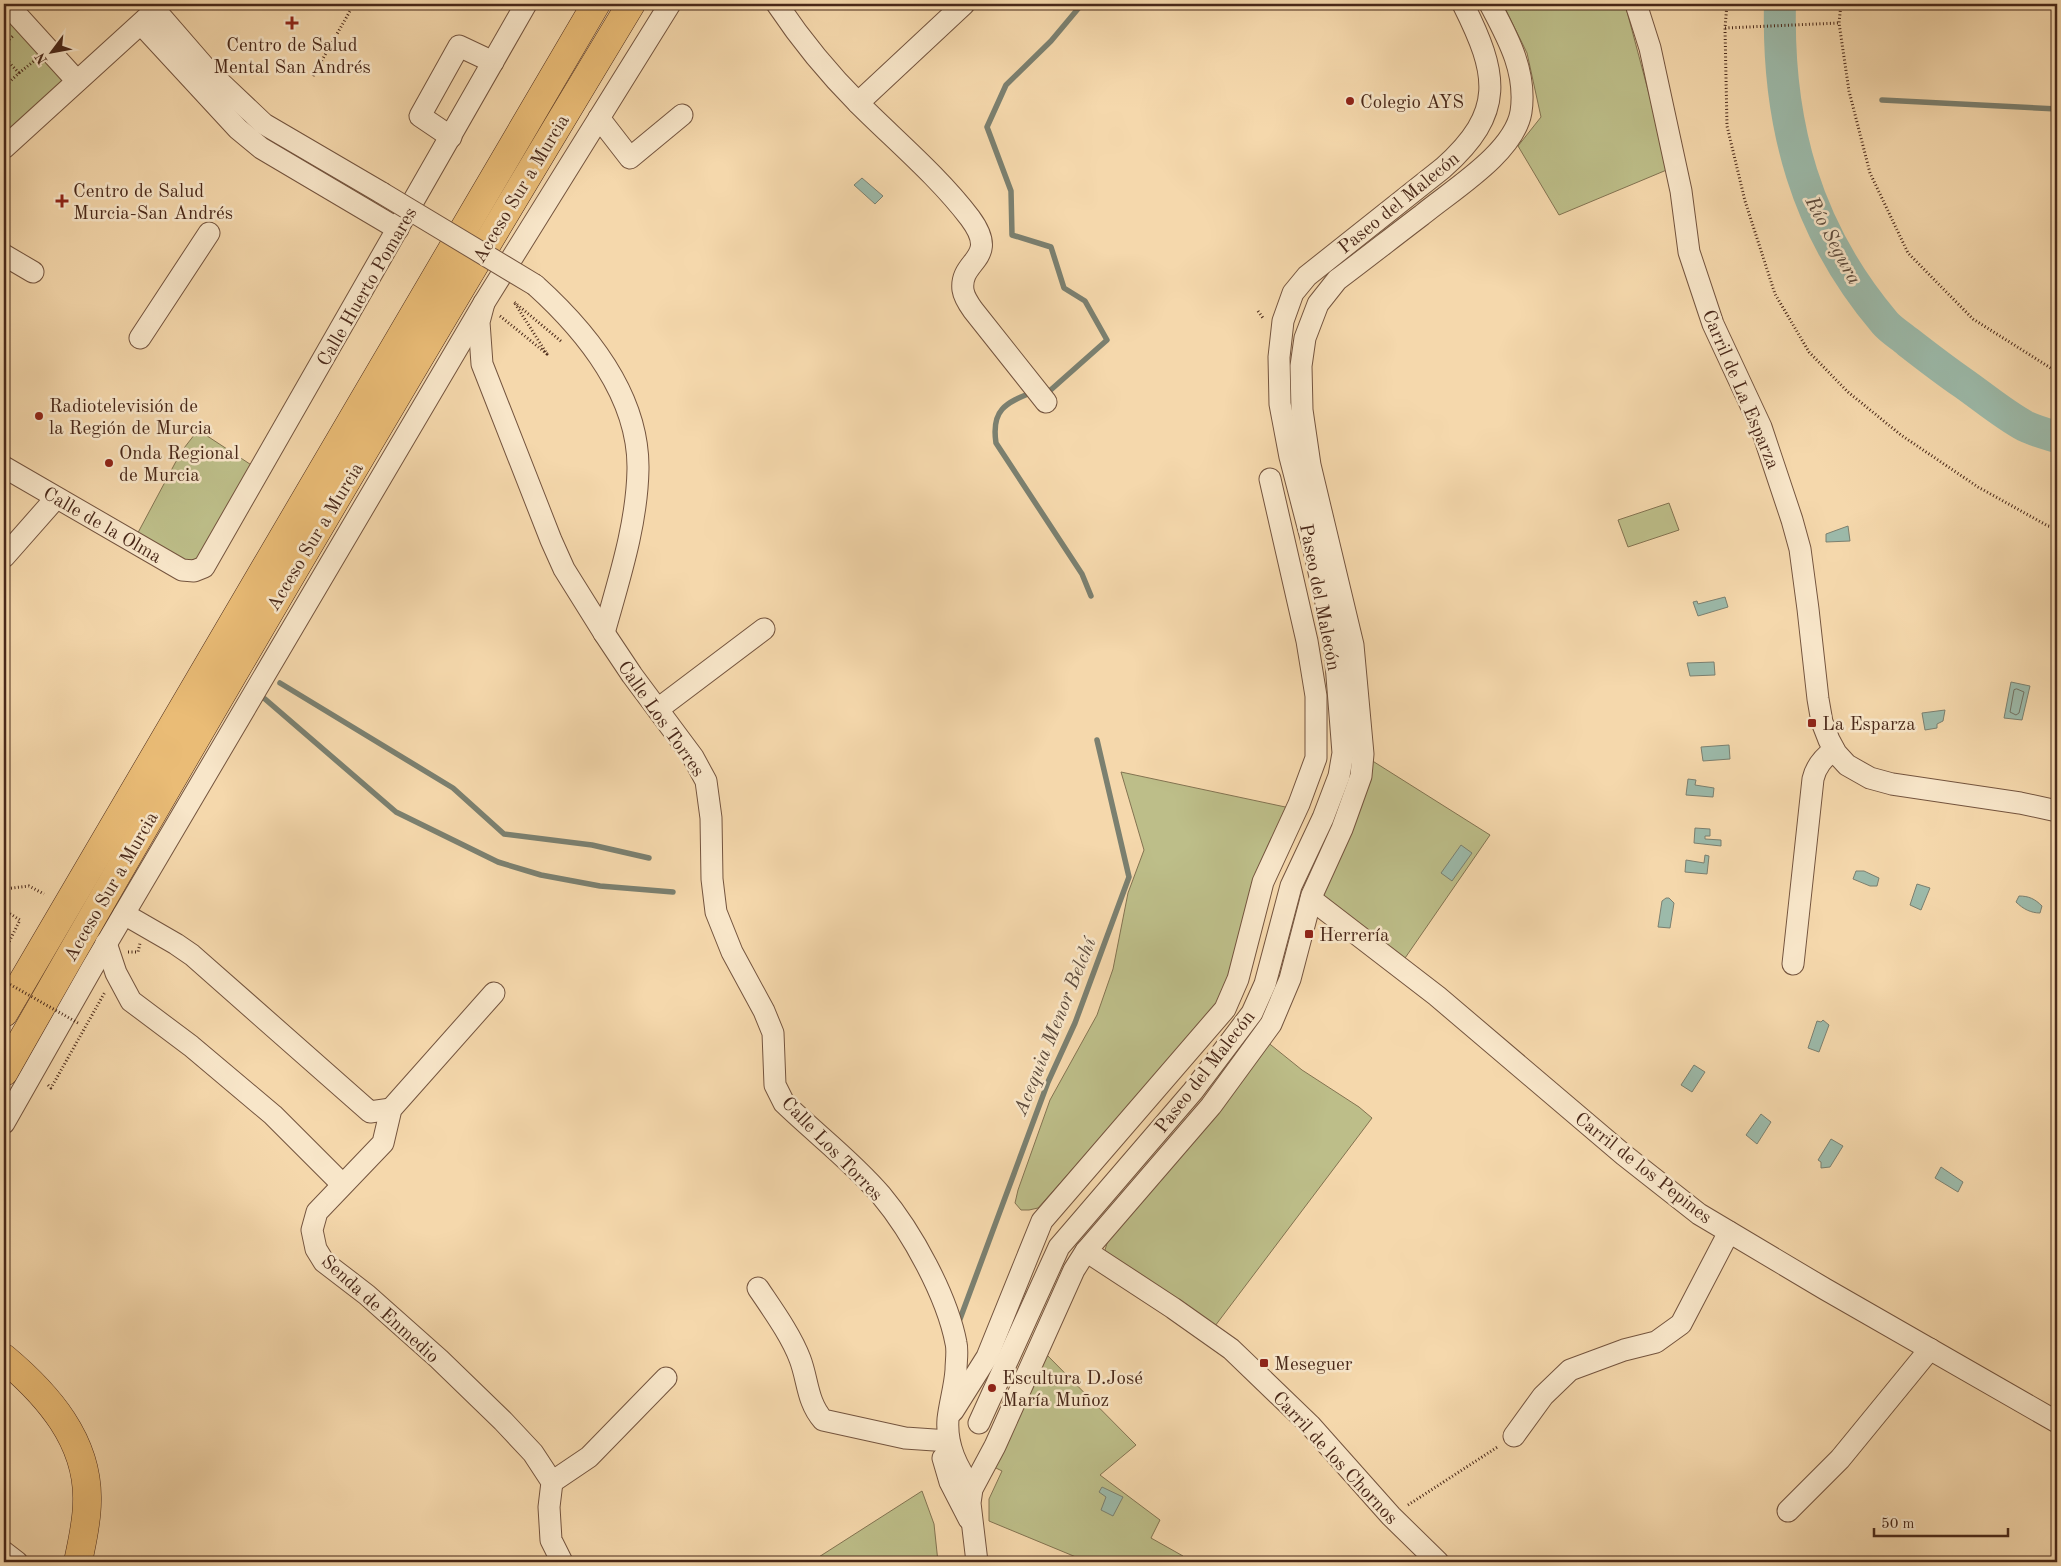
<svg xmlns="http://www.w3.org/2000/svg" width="2061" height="1566" viewBox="0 0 2061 1566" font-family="'Old Standard TT',serif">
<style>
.green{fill:#bdbe89;stroke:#837351}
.water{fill:#9cbaaa;stroke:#7b8070}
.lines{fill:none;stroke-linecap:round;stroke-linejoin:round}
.shore{stroke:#727162;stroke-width:1}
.stream{stroke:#7b8070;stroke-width:5.5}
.river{stroke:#9cbaaa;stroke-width:32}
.minor-casing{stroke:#74543e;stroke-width:23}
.major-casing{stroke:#492819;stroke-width:29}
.highway-casing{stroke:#492819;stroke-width:29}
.path{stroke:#492819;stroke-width:3;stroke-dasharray:1 2.5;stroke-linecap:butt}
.minor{stroke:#f8e6c9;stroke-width:21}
.major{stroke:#eabc76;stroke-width:28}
.highway{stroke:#eabc76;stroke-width:28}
.minor-bridge-casing{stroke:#74543e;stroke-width:23;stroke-linecap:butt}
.path-bridge{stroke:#492819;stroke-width:3;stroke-dasharray:1 2.5;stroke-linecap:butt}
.minor-bridge{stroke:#f8e6c9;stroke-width:21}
.poi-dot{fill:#8f2418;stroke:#f8e6c9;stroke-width:2}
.labels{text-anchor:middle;stroke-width:5;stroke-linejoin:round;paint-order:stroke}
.poi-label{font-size:19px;fill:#492819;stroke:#f8e6c9;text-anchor:start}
.street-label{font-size:19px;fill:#492819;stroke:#f8e6c9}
.water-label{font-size:20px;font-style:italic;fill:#5e4c3d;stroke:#f8e6c9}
</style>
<rect width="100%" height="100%" fill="#f5d8ac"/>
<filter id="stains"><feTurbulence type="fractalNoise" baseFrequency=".004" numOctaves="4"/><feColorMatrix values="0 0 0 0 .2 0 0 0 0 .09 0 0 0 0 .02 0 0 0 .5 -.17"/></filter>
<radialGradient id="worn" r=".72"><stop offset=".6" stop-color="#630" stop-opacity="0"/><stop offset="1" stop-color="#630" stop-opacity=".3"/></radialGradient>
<g class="green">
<path d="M4,4L77,81L4,148Z"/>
<path d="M1503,4H1625L1669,169L1559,215L1518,146L1541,117L1527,53Z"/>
<path d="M198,430L259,470L204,567L133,542L181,452Z"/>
<path d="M1669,503L1679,530L1628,547L1618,520Z"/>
<path d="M1371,760L1490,835L1403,961L1320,896Z"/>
<path d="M1121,772L1290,808L1233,976L1217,1006L1038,1208L1029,1210H1021L1015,1203L1018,1190L1050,1100L1097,1015L1113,969L1128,893L1144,850Z"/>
<path d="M1266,1041L1302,1070L1359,1107L1372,1118L1215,1326L1109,1260L1105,1250L1108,1240Z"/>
<path d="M1044,1352L1136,1445L1100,1475L1160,1520L1151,1538L1183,1556L1181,1562H1088L989,1521V1499L1002,1471L992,1466Z"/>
<path d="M922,1491L934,1524L938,1562H811Z"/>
</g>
<g class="water">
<path d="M862,178L883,196L875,204L854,185Z"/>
<path d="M1848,526L1850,541L1826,542V534Z"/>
<path d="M1725,597L1728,607L1698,616L1693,602L1697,601L1698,604Z"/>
<path d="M1714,662L1715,675L1690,676L1687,663Z"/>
<path d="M2011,682L2030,686L2022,720L2004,718Z"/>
<path d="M1945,710L1943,721L1937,724V728L1925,730L1922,713Z"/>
<path d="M1729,745L1730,759L1703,761L1701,747Z"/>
<path d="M1688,779L1696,780L1695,785L1714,788L1713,797L1686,795Z"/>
<path d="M1695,828L1710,829V836H1705V839L1721,840V846L1694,843Z"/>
<path d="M1461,845L1472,853L1452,881L1441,873Z"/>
<path d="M1705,855L1709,856L1707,874L1685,872L1686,860L1704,863Z"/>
<path d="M1856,871H1864L1879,878L1877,886H1870L1853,879Z"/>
<path d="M1917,884L1930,888L1921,910L1910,905Z"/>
<path d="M2019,896C2029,896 2035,899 2042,906L2040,913C2031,913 2023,909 2016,902Z"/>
<path d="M1666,898H1669L1674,903L1670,928L1658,927L1662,901Z"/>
<path d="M1823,1020L1829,1025L1819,1052L1808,1048L1817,1021L1821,1022Z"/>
<path d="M1694,1065L1705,1072L1692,1092L1681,1085Z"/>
<path d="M1761,1114L1771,1122L1757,1144L1746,1135Z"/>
<path d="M1831,1139L1843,1146L1830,1167L1821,1168V1162L1818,1160Z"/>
<path d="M1941,1167L1963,1182L1958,1192L1935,1178Z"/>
<path d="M1102,1487L1123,1497L1113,1516L1101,1510L1106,1497L1099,1492Z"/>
</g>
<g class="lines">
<path class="shore" d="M2017,689L2024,692L2019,713L2016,715L2010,712L2014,690Z"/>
<g class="stream">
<path d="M1882,100L2057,109"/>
<path d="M1033,392C1005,403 991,410 996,443L1082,574L1091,596"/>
<path d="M1045,395L1107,340L1085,301L1064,288L1051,247L1012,235L1011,191L987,127L1006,85L1051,41L1082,4"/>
<path d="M280,683L453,788L504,834L592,845L649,858"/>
<path d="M265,699L396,812L498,862L541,875L600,886L673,892"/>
<path d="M960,1319L1048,1082L1075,1023L1129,877L1097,740"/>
</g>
<path class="river" d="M1780,4C1777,124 1806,230 1885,323C1891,330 1901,336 1908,342C1926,356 1944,370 1963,383C1983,397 2003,414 2025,426C2035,431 2047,434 2057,437"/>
<g class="minor-casing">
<g id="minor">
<path d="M7,4L77,81"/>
<path d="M150,4L209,72L264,124L382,193"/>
<path d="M777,4C801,40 828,73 859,104C895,140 939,177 970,218C1001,260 959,259 963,290C964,297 968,303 973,310L1046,402"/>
<path d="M1636,4L1650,48L1681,191L1689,252L1713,324L1761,427L1792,520L1800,549L1808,609L1818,699L1822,722L1829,740L1836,753L1847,765L1870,778L1892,784L2020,803L2057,811"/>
<path d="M141,24L238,129L261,148L398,229"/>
<path d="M858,103L964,4"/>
<path d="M599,118L630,158L682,115"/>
<path d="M451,137L420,116L459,46L493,62"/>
<path d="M4,148L150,15"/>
<path d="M4,255L33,272"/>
<path d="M535,285C586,331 639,396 638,469C637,525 619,579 604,633"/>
<path d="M484,303L479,322L482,364L551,540L564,569L604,633L632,675L693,757L706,781L711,818L712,879L716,912L732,952L764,1011L773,1033L775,1085L784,1103C816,1134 852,1161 881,1195C912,1232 947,1296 956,1343C958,1351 956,1361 956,1370C955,1386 950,1402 948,1419C946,1446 957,1467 972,1489"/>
<path d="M140,338L209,233"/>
<path d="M4,467L182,570L194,571L204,567L526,4"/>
<path d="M4,557L56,498"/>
<path d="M658,709L764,629"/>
<path d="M1311,899L1437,996L1624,1155L1699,1214L1825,1289L2057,1422"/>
<path d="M124,914L176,944L192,955L370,1112L391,1109"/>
<path d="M106,943L116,973L131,1001L191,1046L273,1115L342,1184"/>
<path d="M1793,964L1813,779C1816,766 1823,758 1834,750"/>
<path d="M494,993L391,1109L383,1143L317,1212L312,1230L316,1249L324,1262L367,1295L439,1359L503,1421L533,1453L552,1482L549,1507L551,1540L562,1562"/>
<path d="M4,1123L92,968L484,303L670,4"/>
<path d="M1086,1251L1173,1308L1231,1349L1310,1425L1391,1516L1438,1562"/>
<path d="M758,1288C772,1309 791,1335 800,1359C808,1380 807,1402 823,1420L905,1438L949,1441"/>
<path d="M953,1411L987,1357L1042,1221L1225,1009L1238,979L1263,882L1299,804L1316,758V696L1307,641L1270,479"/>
<path d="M979,1423L1059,1247L1193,1091L1252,1013L1265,984L1291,886L1323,818L1339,776L1343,753L1334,638L1314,550L1290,457L1280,404L1279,357L1283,321L1293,293L1307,276L1443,168C1506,112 1498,74 1463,4"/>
<path d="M1514,1436L1543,1396L1570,1370L1624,1350L1656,1342L1681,1324L1729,1232"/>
<path d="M943,1458L950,1482L969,1519"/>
<path d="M552,1482L589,1457L666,1378"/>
<path d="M1788,1511L1840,1459L1930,1349"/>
<path d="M4,1552L17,1562"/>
<path d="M977,1562L970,1503L972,1489L995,1446L1074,1270L1086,1251L1211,1106L1271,1024L1290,979L1312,895L1342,829L1361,776L1363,754L1353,645L1310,465L1302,410L1301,366L1305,338L1318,304L1337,280C1365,259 1393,237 1422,215C1452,190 1514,153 1521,112C1527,72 1508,38 1490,4"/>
</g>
</g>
<g class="major-casing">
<path id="major" d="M4,1358C47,1394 89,1441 87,1502C87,1522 82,1542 78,1562"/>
</g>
<g class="highway-casing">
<g id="highway">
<path d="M4,1013L596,4"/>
<path d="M4,1072C208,713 418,357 631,4"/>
</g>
</g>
<g class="path">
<path d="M1727,4L1725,28L1727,126L1745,201L1775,294L1809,352L1848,392L1901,435L1978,487L2048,526L2057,528"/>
<path d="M1841,4L1839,23L1849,91L1870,173L1908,253L1973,319L2057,372"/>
<path d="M1725,28L1839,23"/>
<path d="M4,44L13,36"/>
<path d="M4,57L19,73L4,87"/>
<path d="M19,73L34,61"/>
<path d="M313,76L354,4"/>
<path d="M1258,311L1263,318"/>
<path d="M500,316L547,354L514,302L562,342"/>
<path d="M4,889L29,886L44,894"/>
<path d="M4,910L20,920L4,952"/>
<path d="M128,952H138L140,943"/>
<path d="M48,1085L51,1088L105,992"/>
<path d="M1408,1505L1499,1446"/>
</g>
<use href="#minor" class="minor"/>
<use href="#major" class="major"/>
<use href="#highway" class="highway"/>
<g class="minor-bridge-casing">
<path id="minor-bridge" d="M382,193L535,285"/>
</g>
<path class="path-bridge" d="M4,981L78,1023"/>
<use href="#minor-bridge" class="minor-bridge"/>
</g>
<g class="poi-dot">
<path d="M289.5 15.5h5v5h5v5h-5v5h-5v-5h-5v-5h5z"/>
<circle cx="1350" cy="101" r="5"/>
<path d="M59.5 193.5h5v5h5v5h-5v5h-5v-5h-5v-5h5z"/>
<circle cx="39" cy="416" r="5"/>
<circle cx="109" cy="463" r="5"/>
<rect x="1807" y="718" width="10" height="10" rx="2.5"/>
<rect x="1304" y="929" width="10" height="10" rx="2.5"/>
<rect x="1259" y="1358" width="10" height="10" rx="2.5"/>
<circle cx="992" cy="1388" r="5"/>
</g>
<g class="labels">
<g class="poi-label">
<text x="292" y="51" text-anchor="middle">Centro de Salud<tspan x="292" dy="22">Mental San Andrés</tspan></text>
<text x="1360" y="108">Colegio AYS</text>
<text x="73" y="197">Centro de Salud<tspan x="73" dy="22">Murcia-San Andrés</tspan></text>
<text x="49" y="412">Radiotelevisión de<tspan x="49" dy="22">la Región de Murcia</tspan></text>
<text x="119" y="459">Onda Regional<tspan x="119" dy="22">de Murcia</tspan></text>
<text x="1822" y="730">La Esparza</text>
<text x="1319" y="941">Herrería</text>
<text x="1274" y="1370">Meseguer</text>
<text x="1002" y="1384">Escultura D.José<tspan x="1002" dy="22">María Muñoz</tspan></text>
</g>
<g class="street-label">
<text transform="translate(520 188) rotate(-59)" y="7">Acceso Sur a Murcia</text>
<text transform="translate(1398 202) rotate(-39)" y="7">Paseo del Malecón</text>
<text transform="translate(366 286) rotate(-60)" y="7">Calle Huerto Pomares</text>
<text transform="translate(1742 389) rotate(67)" y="7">Carril de La Esparza</text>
<text transform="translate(103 524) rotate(30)" y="7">Calle de la Olma</text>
<text transform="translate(314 536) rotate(-59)" y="7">Acceso Sur a Murcia</text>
<text transform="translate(1321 597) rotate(79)" y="7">Paseo del Malecón</text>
<text transform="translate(662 718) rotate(55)" y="7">Calle Los Torres</text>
<text transform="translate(110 886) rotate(-60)" y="7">Acceso Sur a Murcia</text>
<text transform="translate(1204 1071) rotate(-52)" y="7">Paseo del Malecón</text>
<text transform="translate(833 1148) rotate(46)" y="7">Calle Los Torres</text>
<text transform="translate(1644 1167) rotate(38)" y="7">Carril de los Pepines</text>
<text transform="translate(381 1308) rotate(42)" y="7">Senda de Enmedio</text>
<text transform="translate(1336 1457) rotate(47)" y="7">Carril de los Chornos</text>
</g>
<g class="water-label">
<text transform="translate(1834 240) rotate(62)" y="7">Río Segura</text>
<text transform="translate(1054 1026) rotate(-68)" y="7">Acequia Menor Belchí</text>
</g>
</g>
<rect width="2061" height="1566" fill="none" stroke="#f5d8ac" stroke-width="20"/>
<rect x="5" y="5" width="2051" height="1556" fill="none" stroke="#492819" stroke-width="2.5"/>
<rect x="10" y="10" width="2041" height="1546" fill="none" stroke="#492819"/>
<g transform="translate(52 52) rotate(238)" stroke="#f8e6c9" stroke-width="4" paint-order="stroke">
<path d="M0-4L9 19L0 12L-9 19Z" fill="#492819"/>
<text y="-8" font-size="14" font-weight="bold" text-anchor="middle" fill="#492819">N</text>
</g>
<path d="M1874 1528v8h134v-8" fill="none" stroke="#492819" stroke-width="2.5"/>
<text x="1881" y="1528" font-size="15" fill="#492819" stroke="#f8e6c9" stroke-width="4" paint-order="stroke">50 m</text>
<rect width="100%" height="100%" filter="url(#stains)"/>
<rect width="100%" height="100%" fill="url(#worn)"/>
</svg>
